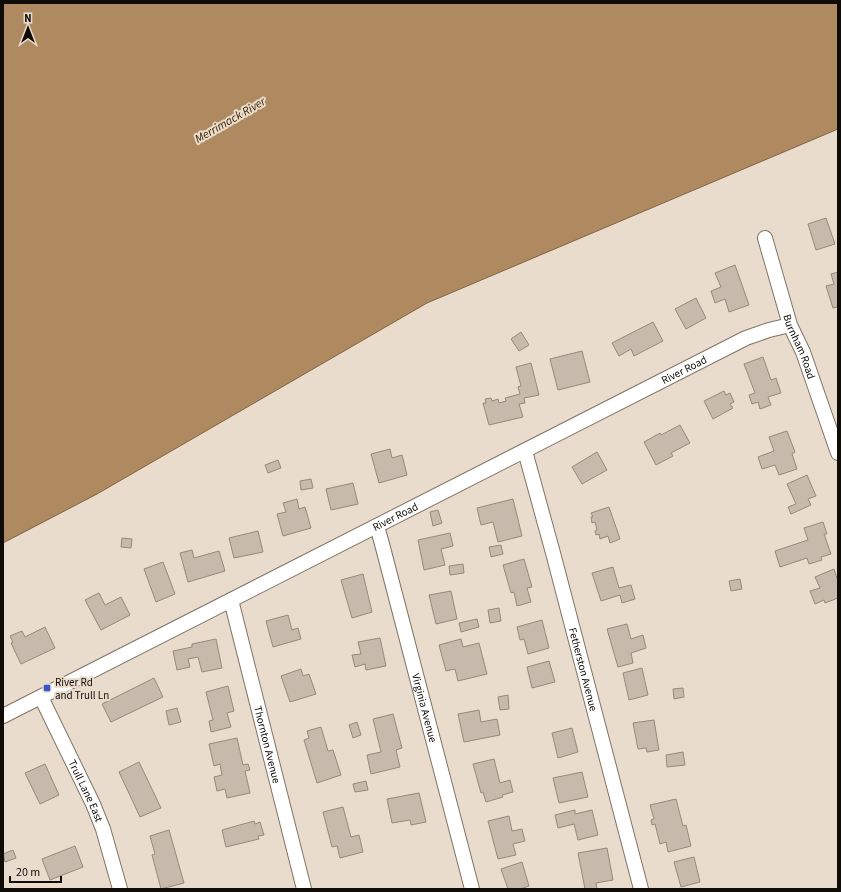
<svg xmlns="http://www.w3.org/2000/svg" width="841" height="892" viewBox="0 0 841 892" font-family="'Source Sans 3',sans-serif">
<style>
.water{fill:#af8960;stroke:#7f6345}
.building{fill:#c7baac;stroke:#95897b}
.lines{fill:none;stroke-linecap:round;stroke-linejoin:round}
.minor-casing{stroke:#807366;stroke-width:16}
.minor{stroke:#fff;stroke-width:14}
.poi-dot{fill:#3658c9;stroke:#eadccd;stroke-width:1.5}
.labels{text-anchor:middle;stroke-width:4;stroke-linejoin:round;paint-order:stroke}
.street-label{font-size:11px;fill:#0f0b06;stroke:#eadccd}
.poi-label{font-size:11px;fill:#0f0b06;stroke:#eadccd;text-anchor:start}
.water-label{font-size:12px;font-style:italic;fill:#3e2401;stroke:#eadccd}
</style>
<rect width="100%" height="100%" fill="#eadccd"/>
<path class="water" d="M3,3H838V129L427,303L97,494L3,543Z"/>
<g class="building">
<path d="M826,218L835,244L816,250L808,224Z"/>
<path d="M735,265L749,305L729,312L725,299L715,303L711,291L721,287L715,273Z"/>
<path d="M838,272V307L833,308L826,286L834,284L831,274Z"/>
<path d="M696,298L706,318L686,329L675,309Z"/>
<path d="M653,322L663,341L634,356L631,349L619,356L612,343Z"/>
<path d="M521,332L529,345L519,351L511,339Z"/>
<path d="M582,351L590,382L558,390L550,359Z"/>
<path d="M763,357L771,380L776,378L781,393L768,397L771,405L760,409L758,402L752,404L749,395L755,393L744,364Z"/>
<path d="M531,363L539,395L524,398L525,403L519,404L523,417L489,425L483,403H486L485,399L491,398L492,401L498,399L499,403L506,401L505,398L520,394L518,387L521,386L516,367Z"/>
<path d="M724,391L726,395L730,393L734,402L730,404L733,408L713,419L704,401Z"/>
<path d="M680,425L690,443L671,453L673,456L656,465L644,442L660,433L661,435Z"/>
<path d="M787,431L795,452L792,454L797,469L779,475L775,465L762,469L758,457L774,451L769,437Z"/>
<path d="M390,449L392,458L402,455L407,475L379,483L371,454Z"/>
<path d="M597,452L607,470L582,484L572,467Z"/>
<path d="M278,460L281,468L268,473L265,465Z"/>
<path d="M807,475L816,496L808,499L811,505L791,514L788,507L796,504L787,484Z"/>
<path d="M311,479L313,488L301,490L300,481Z"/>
<path d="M353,483L358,504L331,510L326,489Z"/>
<path d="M297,499L299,509L305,507L311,528L283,536L277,514L286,512L283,503Z"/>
<path d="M513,499L522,536L498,542L493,522L481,525L477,508Z"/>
<path d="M609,507L620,539L610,543L608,536L600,539L599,534L596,535L595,531L597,530L595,522L592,523L591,517H593L591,513Z"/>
<path d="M438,510L442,523L433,526L430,512Z"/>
<path d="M823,522L827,534H824L831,554L821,557L822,560L809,564L807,558L780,567L775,551L808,540L804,528Z"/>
<path d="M258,531L263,552L234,558L229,538Z"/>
<path d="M450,533L453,546L441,549L445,565L424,570L418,540Z"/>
<path d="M122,538L132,539L131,548L121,547Z"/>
<path d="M501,545L503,554L491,557L489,547Z"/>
<path d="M192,550L194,558L219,551L225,571L188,582L180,553Z"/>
<path d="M524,559L532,587L527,588L531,602L517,606L514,592L511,593L503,565Z"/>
<path d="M163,562L175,594L156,602L144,569Z"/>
<path d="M463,564L464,573L450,575L449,566Z"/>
<path d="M613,567L619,588L631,585L635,599L622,603L620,595L601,601L592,573Z"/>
<path d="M834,569L838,581V598L825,603L824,600L815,604L810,591L820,588L815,577Z"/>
<path d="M363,574L372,612L352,618L341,580Z"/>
<path d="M740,579L742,589L731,591L729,581Z"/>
<path d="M451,591L457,619L436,624L429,595Z"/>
<path d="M99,593L105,605L121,597L130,615L101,630L85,600Z"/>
<path d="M499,608L501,621L490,623L488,610Z"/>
<path d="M288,615L292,630L298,628L301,639L273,647L266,621Z"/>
<path d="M477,619L479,627L461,632L459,623Z"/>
<path d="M542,620L549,648L528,654L524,639L520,640L517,627Z"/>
<path d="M627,624L631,639L643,635L646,648L631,653L633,663L618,667L607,629Z"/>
<path d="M45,627L55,648L21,664L11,643L13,642L10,636L22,631L25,637Z"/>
<path d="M380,638L386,666L366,670L365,664L355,667L352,655L361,654L358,642Z"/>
<path d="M216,639L222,668L202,672L198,657L188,659L190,667L177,670L173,651L192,647V644Z"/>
<path d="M461,639L463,647L479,643L487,674L458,681L455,669L446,671L439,645Z"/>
<path d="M549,661L555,682L532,688L527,667Z"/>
<path d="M642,668L648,695L629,700L623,673Z"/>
<path d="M301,669L303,676L309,674L316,694L290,702L281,676Z"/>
<path d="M154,678L163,697L111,722L102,704Z"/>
<path d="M228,686L234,711L227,713L231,727L211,732L209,721L213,720L206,692Z"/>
<path d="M683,688L684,697L674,699L673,689Z"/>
<path d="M508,695L509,709L500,710L498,697Z"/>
<path d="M177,708L181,722L169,725L166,711Z"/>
<path d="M479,710L481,722L497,719L500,735L464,742L458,714Z"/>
<path d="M393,714L402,748L396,750L400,767L371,774L367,755L381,752L373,719Z"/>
<path d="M654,720L659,750L647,752L646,748L638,749L633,723Z"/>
<path d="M357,722L361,735L353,738L349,725Z"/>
<path d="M321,727L328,751L333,750L341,775L317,783L304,740L309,738L307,731Z"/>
<path d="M572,728L578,752L558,758L552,733Z"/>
<path d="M237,738L243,765L248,764L250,770L245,771L250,793L227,798L225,789L217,791L214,777L222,775L220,764L214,766L209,744Z"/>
<path d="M683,752L685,765L667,767L666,755Z"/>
<path d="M494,759L500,783L510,780L513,792L502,795L503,797L486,802L483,792L481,793L473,764Z"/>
<path d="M139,762L161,808L140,817L119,772Z"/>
<path d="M45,764L59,795L40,804L25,773Z"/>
<path d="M582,772L588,797L559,803L553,778Z"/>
<path d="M366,781L368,790L355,792L353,784Z"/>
<path d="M419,793L426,822L411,825L410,820L392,823L387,799Z"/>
<path d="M676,799L683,826L686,825L691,846L668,852L666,842L660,844L655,824L652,825L651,820L654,819L650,805Z"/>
<path d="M343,807L351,837L359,835L363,852L340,858L337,846L332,847L323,812Z"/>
<path d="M575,810V814L592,810L598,835L578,840L574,824L558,828L555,815Z"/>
<path d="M509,816L512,831L522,829L525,841L513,844L516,855L498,859L488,821Z"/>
<path d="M254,821L255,824L260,822L264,835L258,836L259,839L226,847L222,830Z"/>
<path d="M169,830L184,883L161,889L152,855L155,854L150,836Z"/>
<path d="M75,846L83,867L50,880L42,859Z"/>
<path d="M607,848L613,880L596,883L597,889H585L578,853Z"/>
<path d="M13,850L16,858L5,862L3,854Z"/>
<path d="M694,857L700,882L681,887L674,862Z"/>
<path d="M522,862L529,886L520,889H508L501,869Z"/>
</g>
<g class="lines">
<g class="minor-casing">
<g id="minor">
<path id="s1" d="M765,238L790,325L803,352L838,453"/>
<path id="s2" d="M525,451L553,553L641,889"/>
<path id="s3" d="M377,526L382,544L472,889"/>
<path id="s4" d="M231,600L304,889"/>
<path id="s5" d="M41,697L93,804L103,829L120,889"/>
<path id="s6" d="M3,716L746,338L769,330L790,325"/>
</g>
</g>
<use href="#minor" class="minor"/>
</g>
<rect class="poi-dot" x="43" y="684" width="8" height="8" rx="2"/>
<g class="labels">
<g class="street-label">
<text dy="4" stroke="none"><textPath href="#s1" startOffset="114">Burnham Road</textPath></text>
<text dy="4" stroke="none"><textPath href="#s6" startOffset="764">River Road</textPath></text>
<text dy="4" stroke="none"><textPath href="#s6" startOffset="440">River Road</textPath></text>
<text dy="4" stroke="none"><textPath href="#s2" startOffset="226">Fetherston Avenue</textPath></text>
<text dy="4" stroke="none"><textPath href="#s3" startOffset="188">Virginia Avenue</textPath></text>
<text dy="4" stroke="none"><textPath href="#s4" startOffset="149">Thornton Avenue</textPath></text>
<text dy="4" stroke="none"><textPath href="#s5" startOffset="104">Trull Lane East</textPath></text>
</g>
<g class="poi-label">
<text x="55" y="686">River Rd<tspan x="55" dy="13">and Trull Ln</tspan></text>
</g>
<g class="water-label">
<text transform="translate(230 120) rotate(-30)" y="4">Merrimack River</text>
</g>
</g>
<rect width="841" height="892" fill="none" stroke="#0f0b06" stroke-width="8"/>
<g transform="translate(28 28)" stroke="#eadccd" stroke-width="3" paint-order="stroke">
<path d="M0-3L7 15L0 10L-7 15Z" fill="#0f0b06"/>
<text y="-6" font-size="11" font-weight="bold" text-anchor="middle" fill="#0f0b06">N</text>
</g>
<path d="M10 876v6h51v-6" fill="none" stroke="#0f0b06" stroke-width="2"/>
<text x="16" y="876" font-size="12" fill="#0f0b06" stroke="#eadccd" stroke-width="3" paint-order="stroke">20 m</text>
</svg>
